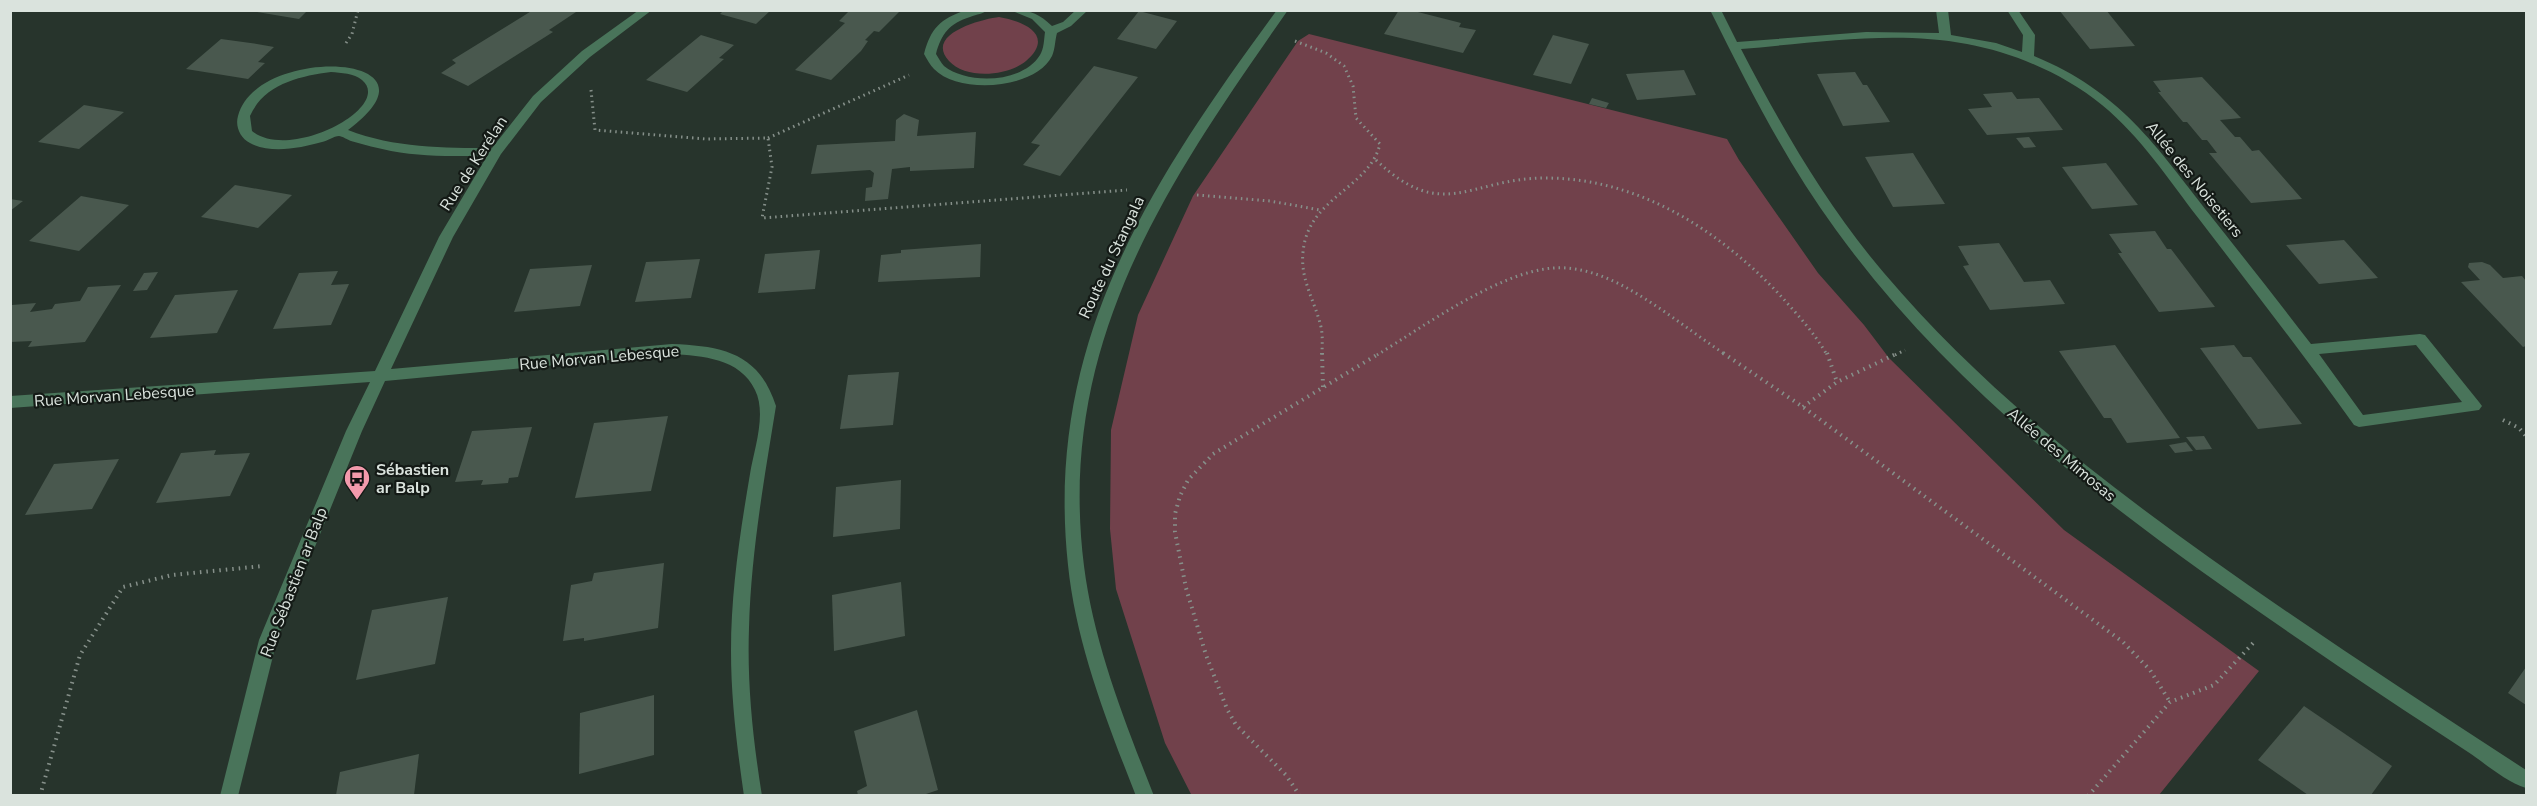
<svg xmlns="http://www.w3.org/2000/svg" width="2537" height="806" viewBox="0 0 2537 806" font-family="'Nunito Sans',sans-serif">
<style>
.green{fill:#71414b}
.building{fill:#49584e}
.lines{fill:none;stroke-linecap:round;stroke-linejoin:round}
.path-far1{stroke:#86908a;stroke-width:3;stroke-dasharray:1.5 4;stroke-linecap:butt}
.path{stroke:#86908a;stroke-width:4;stroke-dasharray:1.5 5;stroke-linecap:butt}
.minor{fill:#49745a;fill-rule:evenodd}
.labels{text-anchor:middle;stroke-width:4.5;stroke-linejoin:round;paint-order:stroke}
.street-label{font-size:16px;fill:#dae3dd;stroke:#141a16}
.poi-label{font-size:16px;font-weight:bold;fill:#dae3dd;stroke:#141a16;text-anchor:start}
</style>
<rect width="100%" height="100%" fill="#27342c"/>
<g class="green">
<path d="M999,17C1023,21 1056,35 1026,61C1008,76 966,80 949,61C924,34 982,19 999,17Z"/>
<path d="M1309,34L1727,139L1739,160L1818,273L1864,325L1889,358L2064,530L2259,671L2159,795L1192,796L1165,743L1116,589L1110,529L1111,430L1138,315L1193,196L1298,41Z"/>
</g>
<g class="building">
<path d="M259,10H308L299,19L257,12Z"/>
<path d="M533,10H579L549,30L553,32L468,86L441,73L456,63L452,60Z"/>
<path d="M724,10H771L756,24L720,14Z"/>
<path d="M850,10H901L879,32L874,31L865,40L868,41L861,51L831,80L795,70L845,23L839,21Z"/>
<path d="M1399,10H1410L1461,23L1459,27L1476,30L1463,53L1384,34Z"/>
<path d="M2059,10H2106L2135,46L2090,49Z"/>
<path d="M1139,11L1177,21L1156,49L1117,39Z"/>
<path d="M701,35L734,45L719,58L724,59L687,92L646,80Z"/>
<path d="M1553,35L1589,44L1571,84L1533,75Z"/>
<path d="M221,39L257,44L274,47L258,62L265,63L248,79L186,69Z"/>
<path d="M1094,66L1138,77L1060,176L1023,165L1040,145L1031,143Z"/>
<path d="M1684,70L1696,95L1637,100L1626,74Z"/>
<path d="M1855,72L1863,85H1867L1890,122L1843,126L1817,74Z"/>
<path d="M2202,77L2241,118L2220,120L2235,137H2240L2252,151L2259,150L2302,199L2251,203L2209,153H2217L2207,140H2202L2187,122H2183L2158,92H2161L2153,81Z"/>
<path d="M2012,92L2017,99L2039,98L2063,130L1987,135L1968,109L1992,107L1983,94Z"/>
<path d="M1592,98L1609,103L1606,108L1589,104Z"/>
<path d="M84,105L124,112L79,149L38,142Z"/>
<path d="M904,114L919,120L917,136L976,132L974,168L910,171V167L892,169L888,199L865,201L866,188L872,187L874,173L870,170L811,174L817,145L895,141L896,120Z"/>
<path d="M2029,137L2036,147L2024,148L2016,138Z"/>
<path d="M1913,153L1916,158L1945,204L1893,207L1865,157Z"/>
<path d="M2106,163L2138,205L2092,209L2062,167Z"/>
<path d="M235,185L292,195L258,228L201,217Z"/>
<path d="M81,196L129,205L79,251L29,241Z"/>
<path d="M10,199L23,201L10,211Z"/>
<path d="M2155,231L2167,249H2171L2215,307L2159,312L2118,253H2122L2109,234Z"/>
<path d="M2344,240L2378,278L2319,284L2286,245Z"/>
<path d="M1999,243L2024,282L2050,280L2065,304L1990,310L1963,266L1969,265L1958,246Z"/>
<path d="M981,244L980,277L878,282L881,255L901,253V250Z"/>
<path d="M820,250L815,289L758,293L765,254Z"/>
<path d="M700,259L691,298L635,302L646,262Z"/>
<path d="M2482,262L2490,265L2503,278L2522,276L2526,281V346L2523,347L2461,282L2480,280L2468,267L2469,263Z"/>
<path d="M592,265L580,306L514,312L530,269Z"/>
<path d="M338,271L331,285L349,284L331,325L273,329L299,273Z"/>
<path d="M158,272L147,290L133,291L144,273Z"/>
<path d="M121,285L85,342L28,347L32,341L10,342L12,305L36,303L30,312L52,309L55,304L80,301L88,287Z"/>
<path d="M238,290L217,333L150,338L175,295Z"/>
<path d="M2115,345L2131,368L2180,438L2127,443L2111,418H2104L2059,351Z"/>
<path d="M2234,345L2243,357H2251L2302,424L2258,429L2200,348Z"/>
<path d="M899,372L893,425L840,429L848,375Z"/>
<path d="M668,416L651,491L575,498L594,423Z"/>
<path d="M532,427L518,477L509,478L508,483L481,485L483,480L455,482L472,431Z"/>
<path d="M2204,436L2212,449L2196,450L2186,437Z"/>
<path d="M2186,442L2193,451L2175,453L2169,445Z"/>
<path d="M216,450L214,455L250,453L230,496L156,503L181,453Z"/>
<path d="M119,459L92,509L25,515L54,464Z"/>
<path d="M901,480L900,529L833,537L836,487Z"/>
<path d="M664,563L658,628L584,641V638L563,641L571,585L592,581L594,573Z"/>
<path d="M901,582L905,636L834,651L832,595Z"/>
<path d="M448,597L435,664L356,680L372,610Z"/>
<path d="M2526,667V705L2508,693Z"/>
<path d="M654,695V755L579,774L580,713Z"/>
<path d="M2304,706L2392,766L2371,795H2308L2258,760Z"/>
<path d="M917,710L938,790L923,795H858L857,791L867,786L854,731Z"/>
<path d="M419,754L414,795H336L340,772Z"/>
</g>
<g class="lines">
<g class="path-far1">
<path d="M1295,41L1326,53L1344,66L1353,86L1356,118L1380,144C1369,189 1308,197 1303,252C1300,280 1315,301 1321,327C1323,336 1322,346 1322,355"/>
<path d="M346,43L352,34L358,10"/>
<path d="M591,90L595,130L706,139L768,138L772,167L762,218L1127,190"/>
<path d="M768,138L909,75"/>
<path d="M1376,160C1443,224 1470,178 1545,178C1638,178 1717,229 1779,294C1796,313 1814,332 1827,355"/>
<path d="M1197,195L1270,201L1320,210"/>
<path d="M1377,355C1424,326 1499,272 1553,268C1579,266 1605,276 1627,288C1661,307 1693,333 1726,355"/>
<path d="M1895,355L1905,350"/>
</g>
<g class="path">
<path d="M1322,353L1323,387"/>
<path d="M1723,353L1803,407L2123,642L2150,670L2170,702"/>
<path d="M1827,353L1837,382"/>
<path d="M1803,407L1837,382L1898,353"/>
<path d="M2503,420L2519,428L2526,436"/>
<path d="M40,796L80,655L123,587L172,575L263,566"/>
<path d="M1300,796L1286,775L1236,725L1227,709L1206,655L1186,588L1175,532V514L1180,496L1188,480L1213,454L1380,353"/>
<path d="M2088,796L2170,702L2214,685L2255,641"/>
</g>
<g class="minor">
<path d="M639,10H652L590,57L541,102L501,154L453,237L391,369L672,344C723,346 759,353 776,406C764,480 751,553 749,628C747,684 753,740 762,796H744C737,747 731,699 731,651C731,592 740,533 750,474C754,449 767,414 755,390C740,358 702,356 672,354L385,381L362,431L277,640L238,796H220L259,640L346,431L370,382L10,408V396L375,371L439,237L487,156C455,156 423,157 391,151C378,148 364,145 351,141C348,140 342,136 339,136C334,136 327,141 322,142C301,148 270,154 250,143C240,138 235,126 238,116C256,44 454,52 348,130C394,148 444,148 492,148L533,96L582,51ZM331,72C341,73 354,73 362,80C394,107 290,162 252,131L250,116C264,84 300,76 331,72Z"/>
<path d="M966,10H988C983,14 977,14 970,17C950,23 941,34 936,54C938,57 941,63 944,66C968,85 1023,83 1040,55C1044,49 1044,39 1045,32L1032,19L1010,10C1029,10 1038,13 1052,26L1063,22L1076,10H1088L1071,26L1057,33C1055,40 1055,50 1052,56C1036,89 959,95 934,69C930,65 927,59 924,54C931,28 940,19 966,10Z"/>
<path d="M1277,10H1288C1167,183 1056,343 1084,566C1094,645 1125,722 1154,796H1136C1107,722 1076,644 1068,565C1044,342 1151,182 1277,10Z"/>
<path d="M1710,10H1721L1737,42L1866,32L1939,33L1936,10H1948L1951,35L1996,43L2022,52L2023,35L2007,10H2018L2035,35L2034,56C2121,92 2155,145 2210,215C2244,258 2278,301 2311,344L2420,334L2425,335L2479,402L2482,406L2479,410L2359,427L2354,425C2304,355 2251,287 2199,219C2168,179 2141,137 2102,105C2064,74 2015,53 1967,44C1893,30 1815,43 1741,49C1782,128 1826,205 1884,273C1978,384 2092,474 2210,558C2314,632 2420,701 2526,770V788C2506,782 2486,764 2468,752C2425,724 2381,695 2338,666C2156,542 1967,411 1836,230C1786,162 1748,86 1710,10ZM2416,345L2462,402L2363,415L2319,354Z"/>
</g>
</g>
<defs>
<g id="bus-pin" transform="scale(1.35)"><path d="M0 17L-7.5 6A9.5 9.5 0 1 1 7.5 6Z" fill="#f39aac" stroke="#141a16"/><path d="M-5-6H5V4H4V6H2V4H-2V6H-4V4H-5ZM-3.5-4V0h7V-4ZM-3.5 1.2v1.5H-2V1.2ZM2 1.2v1.5H3.5V1.2Z" fill="#111"/></g>
</defs>
<g fill-rule="evenodd">
<use href="#bus-pin" x="357" y="478"/>
</g>
<g class="labels">
<g class="street-label">
<text transform="translate(473 163) rotate(-57)" y="6">Rue de Kerélan</text>
<text transform="translate(2195 179) rotate(51)" y="6">Allée des Noisetiers</text>
<text transform="translate(1111 257) rotate(-65)" y="6">Route du Stangala</text>
<text transform="translate(599 357) rotate(-5)" y="6">Rue Morvan Lebesque</text>
<text transform="translate(114 395) rotate(-4)" y="6">Rue Morvan Lebesque</text>
<text transform="translate(2062 454) rotate(40)" y="6">Allée des Mimosas</text>
<text transform="translate(293 582) rotate(-69)" y="6">Rue Sébastien ar Balp</text>
</g>
<g class="poi-label">
<text x="376" y="475">Sébastien<tspan x="376" dy="18">ar Balp</tspan></text>
</g>
</g>
<rect width="2537" height="806" fill="none" stroke="#dae3dd" stroke-width="24"/>
</svg>
